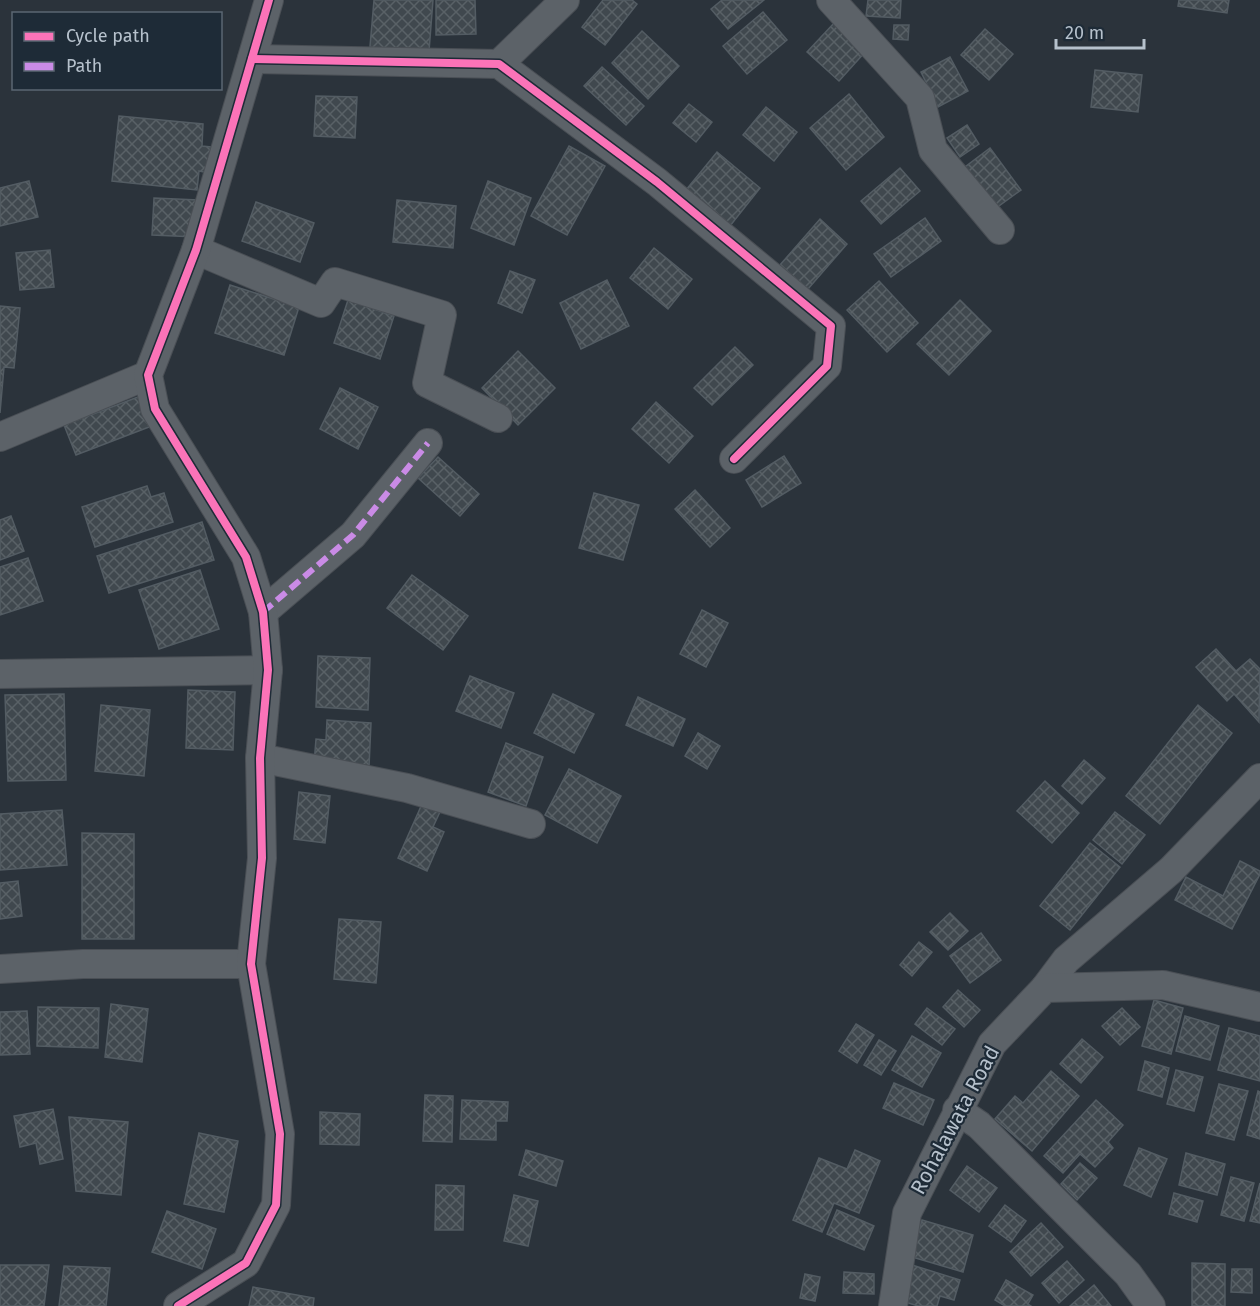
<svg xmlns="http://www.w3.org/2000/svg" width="1260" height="1306" viewBox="0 0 1260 1306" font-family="'Fira Sans',sans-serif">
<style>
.building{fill:url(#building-cross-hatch);stroke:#535c63;stroke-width:1.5}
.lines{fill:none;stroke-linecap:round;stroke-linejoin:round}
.minor-casing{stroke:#4a4f55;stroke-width:30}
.minor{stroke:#5c6268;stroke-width:28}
.quiet{stroke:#ca8be6;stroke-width:6;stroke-dasharray:12 6;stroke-linecap:butt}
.cycleway-casing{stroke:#1e2b37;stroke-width:11}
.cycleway{stroke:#fb73b8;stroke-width:8}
.labels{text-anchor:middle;stroke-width:4.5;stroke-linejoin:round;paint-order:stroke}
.street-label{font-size:21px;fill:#b6c1cc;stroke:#1e2b37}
</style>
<defs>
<pattern id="building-cross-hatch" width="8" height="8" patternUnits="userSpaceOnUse" patternTransform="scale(1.5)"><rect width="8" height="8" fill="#40484e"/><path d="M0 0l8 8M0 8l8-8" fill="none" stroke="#596166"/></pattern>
</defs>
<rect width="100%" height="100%" fill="#2b333b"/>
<g class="building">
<path d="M374,0H433L428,64L369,58Z"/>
<path d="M436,0H475L476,34L436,35Z"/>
<path d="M603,0H632L637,4L605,45L582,27Z"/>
<path d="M722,0H764L728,29L711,9Z"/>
<path d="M868,0H901L900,18L866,16Z"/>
<path d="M1179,0H1229L1227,13L1178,6Z"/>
<path d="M763,12L787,40L747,74L723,46Z"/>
<path d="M835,22L866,51L839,81L807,52Z"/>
<path d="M894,25H909L908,40L893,39Z"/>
<path d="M985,29L1013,54L989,80L961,55Z"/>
<path d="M642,31L679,66L648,99L612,63Z"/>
<path d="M950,57L968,91L938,107L921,72Z"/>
<path d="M602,67L644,106L626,125L584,86Z"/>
<path d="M1095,70L1142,75L1138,112L1091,107Z"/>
<path d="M849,94L884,137L846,170L810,128Z"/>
<path d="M316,96L357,97L355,138L314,136Z"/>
<path d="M689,104L712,122L696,142L673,123Z"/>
<path d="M766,107L797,132L774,161L743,135Z"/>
<path d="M119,116L203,124L202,146L211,147L209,173L199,171L197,190L112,181Z"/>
<path d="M967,125L979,144L960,157L947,138Z"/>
<path d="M569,146L605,166L567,235L531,216Z"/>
<path d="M990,148L1021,190L992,211L961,170Z"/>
<path d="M717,152L760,188L730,226L686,190Z"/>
<path d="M900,168L920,191L881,224L861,201Z"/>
<path d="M29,181L38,217L0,226V188Z"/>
<path d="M488,181L531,198L514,245L471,228Z"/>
<path d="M154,198L198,200L196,237L152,235Z"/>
<path d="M397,200L456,206L453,248L393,242Z"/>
<path d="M256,202L314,223L300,262L242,241Z"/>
<path d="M925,218L941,241L891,277L874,254Z"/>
<path d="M820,219L847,244L808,289L780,265Z"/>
<path d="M654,248L692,279L668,309L630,278Z"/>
<path d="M50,250L54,287L20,290L16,253Z"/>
<path d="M510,271L535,280L522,313L498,303Z"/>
<path d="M607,280L629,326L581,349L560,303Z"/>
<path d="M879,281L918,323L887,352L847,310Z"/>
<path d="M230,285L299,307L284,355L215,333Z"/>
<path d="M348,300L394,316L380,359L334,343Z"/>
<path d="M960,300L991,331L949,375L917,344Z"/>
<path d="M0,306L20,308L14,368L4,367L0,413Z"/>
<path d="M735,347L753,365L712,405L694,388Z"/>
<path d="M518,351L555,388L518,425L482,388Z"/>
<path d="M340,388L378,407L358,449L320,429Z"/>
<path d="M138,397L149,427L76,455L64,425Z"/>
<path d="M656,402L693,436L669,463L632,429Z"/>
<path d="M784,456L801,483L762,507L746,480Z"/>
<path d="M438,457L479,494L460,516L418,478Z"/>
<path d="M147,486L151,497L164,493L173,522L95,547L82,507Z"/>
<path d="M695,490L730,528L710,547L675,509Z"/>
<path d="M594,493L639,505L623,560L579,548Z"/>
<path d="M11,516L24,551L0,560V520Z"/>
<path d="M202,522L214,560L109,593L97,556Z"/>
<path d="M28,558L43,601L0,615V567Z"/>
<path d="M200,570L219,629L159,649L139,590Z"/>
<path d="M412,575L468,616L443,650L387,608Z"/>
<path d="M702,610L728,623L706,667L680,654Z"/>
<path d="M1216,649L1236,671L1250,659L1260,669L1259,722L1234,694L1227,701L1196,667Z"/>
<path d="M318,656L370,658L368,710L316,707Z"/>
<path d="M470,676L514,693L501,728L456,711Z"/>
<path d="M188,690L235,692L233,750L186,748Z"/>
<path d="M64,694L66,780L8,781L5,695Z"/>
<path d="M553,694L594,714L574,753L534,733Z"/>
<path d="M638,697L685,719L673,746L626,725Z"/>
<path d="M101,705L150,710L144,776L95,771Z"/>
<path d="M1198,705L1232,733L1160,824L1126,796Z"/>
<path d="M327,720L371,723L369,767L314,764L316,739L326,740Z"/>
<path d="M698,733L720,746L707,769L685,756Z"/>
<path d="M506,743L543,757L526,806L488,792Z"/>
<path d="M1084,760L1105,778L1082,804L1062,786Z"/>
<path d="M569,769L621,796L597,843L545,815Z"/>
<path d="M1045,781L1079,813L1052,843L1017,811Z"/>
<path d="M299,792L330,796L325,843L294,839Z"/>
<path d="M422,804L440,812L433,827L444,832L427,871L398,858Z"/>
<path d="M62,810L67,865L0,870V814Z"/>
<path d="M1115,812L1145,835L1122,864L1093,840Z"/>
<path d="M82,833L134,834V939H82Z"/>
<path d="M1090,843L1120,867L1070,930L1040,906Z"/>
<path d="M1240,861L1260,871V874L1232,929L1175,900L1186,877L1223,896Z"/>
<path d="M18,881L22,916L0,919V883Z"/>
<path d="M950,913L968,931L948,950L930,932Z"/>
<path d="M339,919L381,922L376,983L334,979Z"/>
<path d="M981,933L1001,960L970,983L950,956Z"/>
<path d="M919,942L932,952L912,976L900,965Z"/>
<path d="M958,990L980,1010L964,1027L943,1007Z"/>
<path d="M1154,1000L1183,1008L1171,1054L1142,1046Z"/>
<path d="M111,1004L148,1009L142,1062L105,1057Z"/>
<path d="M38,1007L99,1008L98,1048L37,1046Z"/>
<path d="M927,1008L955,1029L942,1045L915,1024Z"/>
<path d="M1122,1008L1140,1027L1120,1045L1102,1026Z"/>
<path d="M27,1011L30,1054L0,1055V1012Z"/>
<path d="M1185,1016L1219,1026L1210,1060L1176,1051Z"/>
<path d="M856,1024L874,1035L857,1063L839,1051Z"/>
<path d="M1229,1028L1260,1036V1081L1218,1070Z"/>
<path d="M912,1036L941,1053L922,1087L892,1070Z"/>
<path d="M1082,1039L1103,1057L1081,1083L1060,1064Z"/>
<path d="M879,1040L896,1051L881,1075L864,1065Z"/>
<path d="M1145,1061L1169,1068L1162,1097L1138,1090Z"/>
<path d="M1176,1070L1203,1077L1194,1111L1167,1104Z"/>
<path d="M1051,1071L1079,1096L1032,1151L995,1119L1015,1096L1023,1103Z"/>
<path d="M894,1083L934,1100L923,1125L883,1108Z"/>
<path d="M1219,1084L1248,1091L1234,1140L1206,1133Z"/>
<path d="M1258,1091L1260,1092V1139L1247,1135Z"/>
<path d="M425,1095L453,1096L452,1142L423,1141Z"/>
<path d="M462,1100L508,1102L507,1121H496V1140L460,1139Z"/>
<path d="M1096,1100L1123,1125L1108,1142L1113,1148L1095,1167L1080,1154L1063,1173L1044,1156Z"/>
<path d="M53,1109L63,1159L40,1164L36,1143L20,1147L14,1116Z"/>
<path d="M320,1112L360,1114L359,1145L320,1144Z"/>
<path d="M69,1117L128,1122L121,1195L76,1191Z"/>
<path d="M199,1133L238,1141L224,1212L184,1204Z"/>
<path d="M1139,1148L1167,1159L1151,1197L1124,1185Z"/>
<path d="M526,1150L563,1161L556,1186L519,1175Z"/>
<path d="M855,1150L880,1161L859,1213L834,1203L822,1232L793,1220L819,1158L847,1169Z"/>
<path d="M1186,1153L1225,1164L1217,1195L1179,1185Z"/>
<path d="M1080,1163L1097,1178L1077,1200L1061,1184Z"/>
<path d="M967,1166L997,1188L979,1212L950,1190Z"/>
<path d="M1231,1177L1254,1183L1244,1221L1221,1215Z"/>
<path d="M1260,1183V1223L1250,1221Z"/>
<path d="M436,1185L464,1186L463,1230H435Z"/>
<path d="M1174,1193L1203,1201L1197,1222L1169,1214Z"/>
<path d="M514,1195L538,1201L528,1246L504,1241Z"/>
<path d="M1005,1205L1026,1221L1011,1242L989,1226Z"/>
<path d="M837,1210L874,1226L864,1250L827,1234Z"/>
<path d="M167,1211L216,1229L202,1269L152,1252Z"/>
<path d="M922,1220L973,1235L963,1272L912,1257Z"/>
<path d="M1041,1223L1063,1247L1031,1276L1010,1252Z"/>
<path d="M1067,1261L1084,1280L1059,1303L1042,1283Z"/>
<path d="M1192,1263L1225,1264V1306H1192Z"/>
<path d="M0,1265H49L44,1306H0Z"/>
<path d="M912,1265L960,1280L954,1300L940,1296L937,1306H918L902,1301Z"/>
<path d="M64,1266L110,1268L106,1306H59Z"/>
<path d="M1232,1269H1252V1293L1231,1292Z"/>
<path d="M844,1272L874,1274V1294L843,1293Z"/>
<path d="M805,1274L820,1277L815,1301L800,1298Z"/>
<path d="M1006,1280L1033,1295L1028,1304L1031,1306H1005L995,1300Z"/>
<path d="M1094,1285L1111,1306H1070Z"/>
<path d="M253,1287L314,1298L313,1306H249Z"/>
</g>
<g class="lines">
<g class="minor-casing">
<g id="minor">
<path d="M831,0L920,98L933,150L1000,230"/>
<path d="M252,59L499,64L657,182L831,326L827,366L734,459"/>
<path d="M499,64L565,0"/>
<path d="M196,250L321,303L335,282L442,315L427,383L498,418"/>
<path d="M0,437L148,375"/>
<path d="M263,612L353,535L428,443"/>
<path d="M0,674L268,670"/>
<path d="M260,758L407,788L531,824"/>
<path d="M0,969L83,964H251"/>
<path d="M1045,988L1066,960L1171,870L1260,778"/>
<path d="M957,1110L979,1125L1128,1274L1151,1306"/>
<path d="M178,1306L246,1263L276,1205L280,1134L251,964L262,858L260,758L268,670L263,612L246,557L155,409L148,375L196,250L269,0"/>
<path d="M893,1306L907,1213L992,1044L1045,988L1163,985L1260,1007"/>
</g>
</g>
<use href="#minor" class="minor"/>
<path class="quiet" d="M263,612L353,535L428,443"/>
<g class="cycleway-casing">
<g id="cycleway">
<path d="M252,59L499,64L657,182L831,326L827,366L734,459"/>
<path d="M178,1306L246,1263L276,1205L280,1134L251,964L262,858L260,758L268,670L263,612L246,557L155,409L148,375L196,250L269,0"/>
</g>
</g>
<use href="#cycleway" class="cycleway"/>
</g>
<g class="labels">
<g class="street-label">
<text transform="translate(955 1120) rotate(-62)" y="7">Rohalawata Road</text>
</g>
</g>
<rect x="12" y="12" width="210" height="78" fill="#1e2b37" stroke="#5b6773" stroke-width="1.5"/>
<rect x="24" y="32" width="30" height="9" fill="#fb73b8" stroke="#5b6773" stroke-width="1.5"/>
<text x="66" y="42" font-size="18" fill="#b6c1cc">Cycle path</text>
<rect x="24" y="62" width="30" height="9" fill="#ca8be6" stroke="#5b6773" stroke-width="1.5"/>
<text x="66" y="72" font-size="18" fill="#b6c1cc">Path</text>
<path d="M1056 39v9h88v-9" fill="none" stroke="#b6c1cc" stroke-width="3"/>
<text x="1065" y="39" font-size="18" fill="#b6c1cc" stroke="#1e2b37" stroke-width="4.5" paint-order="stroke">20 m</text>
</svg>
